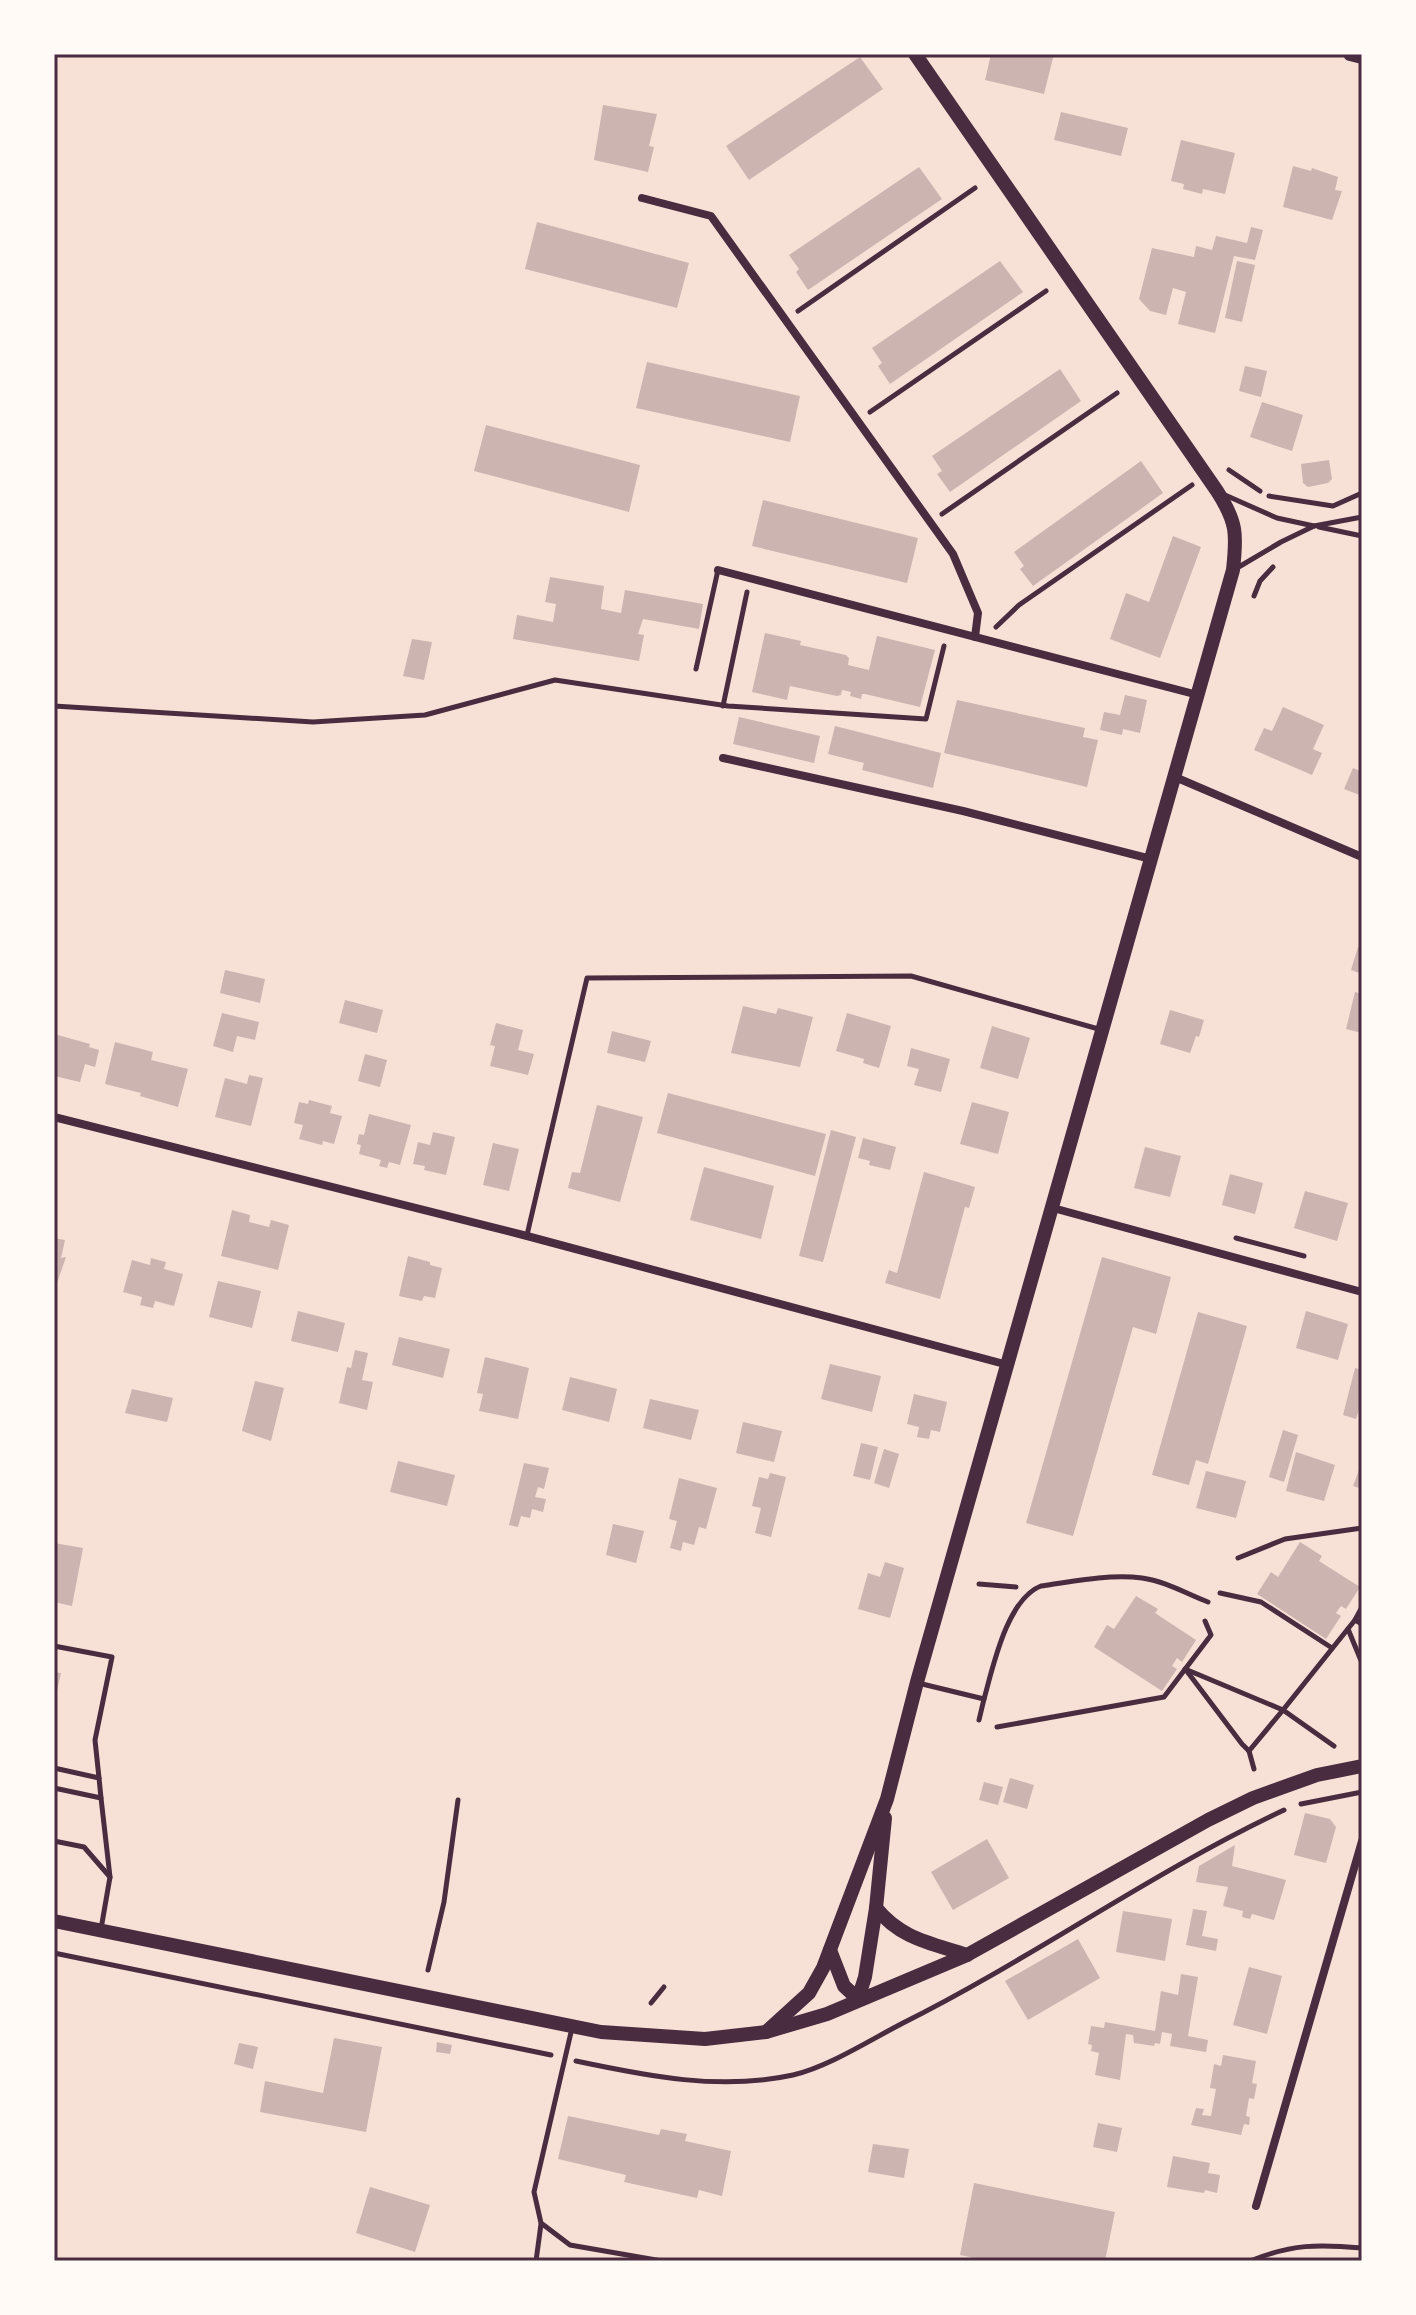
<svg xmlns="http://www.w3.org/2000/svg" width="1416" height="2315" viewBox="0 0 1416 2315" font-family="Inter,sans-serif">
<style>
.building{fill:#ccb4b1}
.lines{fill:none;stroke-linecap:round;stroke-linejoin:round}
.path{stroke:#4a2c40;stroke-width:5}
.service{stroke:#4a2c40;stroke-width:5}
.minor{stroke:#4a2c40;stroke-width:8}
.tertiary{stroke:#4a2c40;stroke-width:14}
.neatline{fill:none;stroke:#4a2c40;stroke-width:3}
</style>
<rect width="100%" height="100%" fill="#f7e1d7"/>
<g class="building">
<path d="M991,54H1054L1044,94L985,80Z"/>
<path d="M860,57L883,89L749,180L726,146Z"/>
<path d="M603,105L657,114L649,146L654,147L648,172L594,160Z"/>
<path d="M1061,112L1128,128L1121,156L1054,140Z"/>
<path d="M1181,140L1235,153L1225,194L1203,189L1202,194L1183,189L1184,184L1171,181Z"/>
<path d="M1293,166L1311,171L1312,168L1338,177L1335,190L1342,191L1332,220L1283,207Z"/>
<path d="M919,167L942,199L808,290L796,272L799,269L789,255Z"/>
<path d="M537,222L689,263L677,308L525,269Z"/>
<path d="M1251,227L1263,230L1255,260L1234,256L1215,333L1178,324L1186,292L1173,288L1166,315L1150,311L1139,299L1152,248L1194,257L1196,246L1212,250L1216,236L1247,243Z"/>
<path d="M1000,261L1023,292L890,384L878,366L882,363L872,348Z"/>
<path d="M1237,261L1255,265L1242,322L1225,318Z"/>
<path d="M647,362L800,396L790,442L636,408Z"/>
<path d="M1245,366L1267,371L1261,397L1239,391Z"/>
<path d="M1060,369L1081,401L950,492L937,474L942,471L932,456Z"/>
<path d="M1262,402L1303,415L1292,451L1250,437Z"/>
<path d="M486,425L640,465L629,512L474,471Z"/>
<path d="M1329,460L1332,479L1328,483L1308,487L1303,483L1301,464Z"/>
<path d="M1141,461L1163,493L1033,586L1020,569L1024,566L1014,552Z"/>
<path d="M763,500L918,538L907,583L752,546Z"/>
<path d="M1173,536L1201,547L1160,658L1110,639L1126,593L1149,602Z"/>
<path d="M550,577L604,586L601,609L621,613L625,590L703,604L699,629L643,619L638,634L644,635L639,661L513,639L517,615L553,622L556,604L545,602Z"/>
<path d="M765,633L801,641L800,645L846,655L849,658L848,665L869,670L877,636L935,650L920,707L865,694H862L861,699L850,696L851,692L842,690L841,695L837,696L790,686L787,700L752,692Z"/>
<path d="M412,639L432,642L424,680L403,676Z"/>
<path d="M1125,695L1147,700L1140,733L1123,729L1122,735L1100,730L1104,712L1120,715Z"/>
<path d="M957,700L1085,728L1083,737L1098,740L1087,787L944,753Z"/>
<path d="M1283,707L1324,725L1313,749L1322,753L1312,775L1254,750L1264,728L1272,731Z"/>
<path d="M739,717L820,736L814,763L733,744Z"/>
<path d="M835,726L941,753L933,788L862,770L864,763L828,754Z"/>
<path d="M1353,768L1362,772V796L1344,789Z"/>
<path d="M1358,947L1362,948V974L1351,970Z"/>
<path d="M225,970L265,979L260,1003L220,993Z"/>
<path d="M1355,992L1362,994V1033L1346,1029Z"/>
<path d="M345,1000L383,1010L377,1033L339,1023Z"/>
<path d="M743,1006L776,1014L778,1008L813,1017L800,1067L731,1053Z"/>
<path d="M1170,1010L1204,1020L1199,1037L1196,1036L1190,1053L1160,1044Z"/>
<path d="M222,1013L259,1022L255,1040L237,1036L233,1052L213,1046Z"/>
<path d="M847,1013L891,1026L879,1068L863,1063L864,1059L836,1051Z"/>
<path d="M496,1023L523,1030L518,1050L534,1054L528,1075L490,1066L495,1046L490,1045Z"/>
<path d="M992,1026L1030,1038L1018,1079L980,1068Z"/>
<path d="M612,1031L651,1041L645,1062L607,1053Z"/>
<path d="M54,1034L90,1044L89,1047L99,1050L95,1067L85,1064L80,1082L54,1076Z"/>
<path d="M115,1042L153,1052L151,1060L188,1069L178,1107L140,1096L141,1093L105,1084Z"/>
<path d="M911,1048L950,1059L941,1092L914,1085L919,1069L907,1066Z"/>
<path d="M365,1054L387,1060L380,1087L358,1081Z"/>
<path d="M249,1075L263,1078L251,1126L215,1117L225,1078L247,1084Z"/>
<path d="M668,1093L826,1134L815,1176L657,1133Z"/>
<path d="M309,1100L332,1106L330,1113L342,1116L334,1144L323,1141L322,1145L299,1139L303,1125L294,1123L299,1102L308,1104Z"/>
<path d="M972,1102L1009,1112L998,1154L960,1144Z"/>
<path d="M597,1105L643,1117L620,1202L568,1188L572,1172L580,1173Z"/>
<path d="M369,1114L411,1125L400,1165L389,1162L387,1168L379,1166L381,1160L359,1154L361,1145L357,1144L359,1134L364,1135Z"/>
<path d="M831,1130L856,1137L823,1262L799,1256Z"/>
<path d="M433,1132L455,1137L446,1175L424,1170L425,1166L413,1164L418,1142L430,1145Z"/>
<path d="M863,1138L896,1147L890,1170L869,1165L870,1161L858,1158Z"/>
<path d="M493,1143L519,1149L509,1191L483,1185Z"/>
<path d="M1145,1147L1181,1156L1170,1197L1134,1188Z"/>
<path d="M704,1167L774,1186L761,1239L690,1220Z"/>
<path d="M924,1172L975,1187L969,1208L965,1207L940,1299L885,1283L889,1270L897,1273Z"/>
<path d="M1230,1174L1263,1183L1255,1214L1222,1205Z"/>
<path d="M1305,1191L1348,1203L1337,1241L1294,1228Z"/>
<path d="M232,1210L250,1215L249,1222L269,1227L271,1220L289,1225L278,1270L221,1256Z"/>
<path d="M54,1238L65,1240L61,1258L66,1257L55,1289Z"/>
<path d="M408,1256L430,1262V1265L442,1268L435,1298L424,1296L422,1301L399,1296Z"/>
<path d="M1102,1257L1171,1277L1156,1334L1133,1327L1073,1536L1026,1523Z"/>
<path d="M151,1258L166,1262L164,1269L183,1274L174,1306L155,1301L153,1308L140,1305L142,1297L123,1292L132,1260L150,1265Z"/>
<path d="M218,1281L261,1291L252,1328L209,1317Z"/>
<path d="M298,1311L345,1323L338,1352L291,1341Z"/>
<path d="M1306,1311L1348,1324L1338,1360L1296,1348Z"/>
<path d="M1198,1312L1247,1326L1208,1464L1196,1460L1189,1485L1152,1475Z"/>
<path d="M399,1337L450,1349L443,1378L392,1365Z"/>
<path d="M355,1350L368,1353L362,1380L373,1382L367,1410L339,1403L347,1367L351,1368Z"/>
<path d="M485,1357L529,1368L518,1419L479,1411L483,1394L477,1393Z"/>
<path d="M830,1364L881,1376L872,1412L821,1399Z"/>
<path d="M1355,1368L1362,1370V1400L1356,1419L1343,1415Z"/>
<path d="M570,1377L617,1389L609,1422L562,1410Z"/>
<path d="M255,1381L284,1388L271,1441L242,1431Z"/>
<path d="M132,1389L173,1398L167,1422L125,1413Z"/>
<path d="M914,1394L947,1402L940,1432L931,1430L929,1439L917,1437L919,1427L907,1424Z"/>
<path d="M650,1399L699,1410L691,1440L643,1428Z"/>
<path d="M743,1422L782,1431L774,1462L736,1453Z"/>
<path d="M1283,1430L1298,1435L1284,1482L1269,1477Z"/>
<path d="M861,1443L878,1447L870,1480L853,1476Z"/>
<path d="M884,1449L899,1454L889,1488L874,1483Z"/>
<path d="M1296,1452L1335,1465L1324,1501L1286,1491Z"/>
<path d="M398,1461L455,1475L447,1506L390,1492Z"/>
<path d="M1362,1462V1489L1353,1486Z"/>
<path d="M524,1463L549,1468L544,1489L538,1487L535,1497L546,1499L543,1512L532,1509L530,1518L521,1516L518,1527L509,1525Z"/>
<path d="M1206,1471L1246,1481L1236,1518L1196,1508Z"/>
<path d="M770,1473L786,1477L771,1537L755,1533L761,1508L752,1506L759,1477L768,1479Z"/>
<path d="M679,1478L717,1488L706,1529L699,1527L694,1545L683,1542L681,1551L670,1548L677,1521L669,1519Z"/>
<path d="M613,1524L644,1531L636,1563L606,1555Z"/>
<path d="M1300,1542L1322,1556L1319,1561L1360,1587L1346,1609L1341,1606L1336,1613L1341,1616L1326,1639L1257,1594L1271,1572L1278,1577Z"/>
<path d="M54,1543L83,1548L72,1606L54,1602Z"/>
<path d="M885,1562L904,1568L890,1618L858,1609L868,1573L880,1577Z"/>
<path d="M1136,1596L1158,1609L1155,1613L1196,1640L1182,1662L1177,1658L1172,1666L1177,1669L1162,1691L1094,1647L1107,1625L1114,1629Z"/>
<path d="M54,1672L61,1673L55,1699H54Z"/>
<path d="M1010,1778L1034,1785L1027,1809L1003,1802Z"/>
<path d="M984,1782L1003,1787L998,1805L979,1800Z"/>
<path d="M1305,1813L1330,1819L1336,1827L1326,1863L1294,1855Z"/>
<path d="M987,1839L1009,1878L953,1910L931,1872Z"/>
<path d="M1235,1845L1232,1866L1286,1880L1274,1920L1252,1914L1250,1919L1242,1917L1243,1911L1223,1906L1228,1887L1196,1882L1199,1866Z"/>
<path d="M1193,1909L1207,1911L1202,1936L1218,1939L1216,1951L1186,1945Z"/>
<path d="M1123,1911L1172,1919L1165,1961L1116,1952Z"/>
<path d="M1078,1939L1100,1978L1028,2020L1005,1981Z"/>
<path d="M1249,1967L1282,1976L1267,2034L1233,2025Z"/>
<path d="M1181,1974L1198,1977L1188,2036L1208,2040L1206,2052L1170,2046L1172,2034L1162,2032L1160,2044L1155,2043L1154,2046L1134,2043L1133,2035L1126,2034L1120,2080L1095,2075L1099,2053L1091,2051L1092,2045L1088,2044L1091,2026L1104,2028L1105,2022L1155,2031L1161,1991L1178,1995Z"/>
<path d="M334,2038L382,2047L366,2132L260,2112L265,2081L323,2093Z"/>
<path d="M437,2042L452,2045L450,2054L436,2052Z"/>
<path d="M239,2043L258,2047L253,2069L234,2064Z"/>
<path d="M1223,2055L1256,2061L1252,2083L1257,2084L1254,2099L1249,2098L1246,2116L1250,2117L1249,2125L1244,2124L1241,2135L1191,2125L1196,2108L1204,2109L1202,2115L1211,2116L1216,2089L1210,2088L1214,2064L1221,2066Z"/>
<path d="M568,2116L659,2135L661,2129L687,2134L685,2141L731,2151L722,2196L699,2190L697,2198L624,2182L626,2175L558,2159Z"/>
<path d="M1098,2123L1122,2128L1117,2152L1093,2147Z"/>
<path d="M873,2144L909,2149L904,2178L868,2172Z"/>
<path d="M1173,2156L1210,2163L1208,2173L1220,2175L1217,2193L1205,2190L1204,2193L1167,2187Z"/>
<path d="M974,2183L1115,2212L1105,2261H990L960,2255Z"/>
<path d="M370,2187L430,2205L415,2252L356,2233Z"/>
</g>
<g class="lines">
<g class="path">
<path d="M798,311L975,188"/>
<path d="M870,412L1046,291"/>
<path d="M1229,470L1260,491"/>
<path d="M1269,496L1333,506L1362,493"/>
<path d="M942,514L1117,393"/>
<path d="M1254,596L1260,581L1273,567"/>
<path d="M996,627L1019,605L1192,485"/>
<path d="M54,706L313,722L425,715L555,680L728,706L926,719L944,646"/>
<path d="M723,706L747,592"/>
<path d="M1236,1238L1304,1256"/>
<path d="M1238,1558L1285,1539L1362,1528"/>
<path d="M979,1584L1016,1587"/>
<path d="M1220,1593L1261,1602L1332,1648"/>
<path d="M1362,1607L1355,1620L1362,1624"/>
<path d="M1348,1629L1362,1663"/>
<path d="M1185,1669L1283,1710L1249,1751L1254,1769"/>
<path d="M1186,1670L1242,1744L1249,1751"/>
<path d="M997,1727L1164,1697L1211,1635L1205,1621"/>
<path d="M1334,1746L1283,1710L1355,1620"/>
<path d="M1301,1804L1362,1792"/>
<path d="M54,1953L551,2055"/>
<path d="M428,1970L444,1902L458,1800"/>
<path d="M651,2003L664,1987"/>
<path d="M576,2061C647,2076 720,2091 793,2075C828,2067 870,2040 903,2023C1033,1958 1152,1872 1284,1810"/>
</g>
<g class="service">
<path d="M1225,495L1277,518L1314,526L1281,542L1237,568"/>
<path d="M1314,526L1362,517"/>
<path d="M1319,527L1362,536"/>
<path d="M696,669L718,570"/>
<path d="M527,1235L587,978L911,976L1102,1030"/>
<path d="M54,1646L112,1657L95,1740L99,1778"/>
<path d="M918,1683L984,1699C993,1667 1007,1599 1041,1586C1074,1581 1110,1574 1142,1578C1165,1581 1187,1594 1208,1602"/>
<path d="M979,1720L984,1699"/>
<path d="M54,1768L99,1778L101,1798"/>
<path d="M54,1788L101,1798L110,1877"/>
<path d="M54,1841L84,1847L110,1877L101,1929"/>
<path d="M572,2028L534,2192L541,2223L570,2245L662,2261"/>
<path d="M536,2261L541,2224"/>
<path d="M1250,2261C1292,2244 1318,2244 1362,2248"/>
</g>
<g class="minor">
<path d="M642,198L711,216L953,554L978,613L975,637"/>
<path d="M718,570L1198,695"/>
<path d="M723,758L963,811L1151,859"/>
<path d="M1175,777L1362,857"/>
<path d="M54,1117L527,1236L1008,1365"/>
<path d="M1053,1208L1362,1292"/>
<path d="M1256,2206L1362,1841"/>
</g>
<g class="tertiary">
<path d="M1350,54L1362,57"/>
<path d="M885,1818L876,1908C901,1939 931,1943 967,1955"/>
<path d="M54,1921L601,2032L705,2039L766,2032L827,2014L967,1955L1208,1820L1253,1798L1317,1775L1362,1766"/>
<path d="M830,1950L844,1986L858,1999L865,1977L876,1908"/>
<path d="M766,2032L809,1993L823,1968L887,1799L917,1682L1233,570C1237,534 1237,522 1217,491L915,54"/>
</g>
</g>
<rect width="1416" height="2315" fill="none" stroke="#fffaf5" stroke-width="112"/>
<rect x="56" y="56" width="1304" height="2203" class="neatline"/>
</svg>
